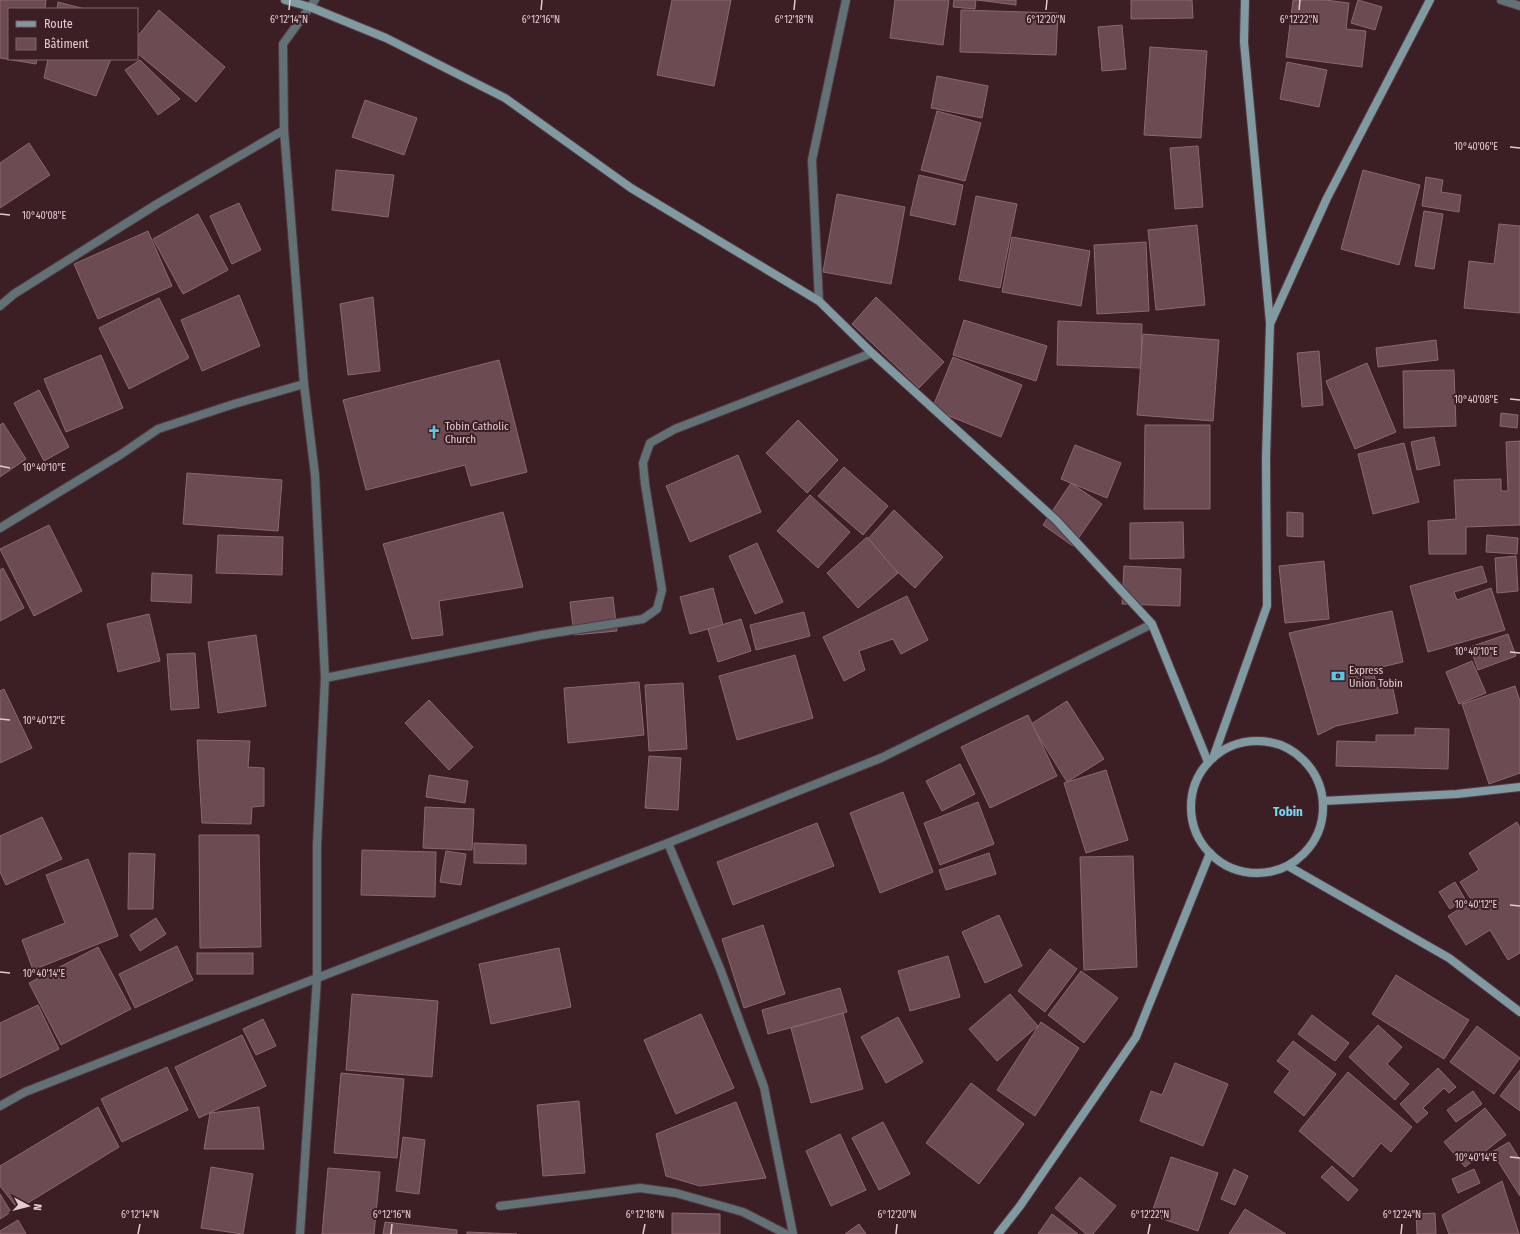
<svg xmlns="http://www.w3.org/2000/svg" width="1520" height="1234" viewBox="0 0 1520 1234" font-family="'Fira Sans Condensed',sans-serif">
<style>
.building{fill:#6d4b52;stroke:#8c686f}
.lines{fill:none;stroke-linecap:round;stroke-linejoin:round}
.street-casing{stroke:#563a40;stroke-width:10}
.secondary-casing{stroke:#563a40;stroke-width:10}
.street{stroke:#617176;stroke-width:8}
.secondary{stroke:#809aa2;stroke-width:8}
.ticks{fill:none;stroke:#e1ccd0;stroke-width:1.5}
.labels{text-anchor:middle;stroke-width:4;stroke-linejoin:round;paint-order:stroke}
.poi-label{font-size:11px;fill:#e1ccd0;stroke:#3c1e25;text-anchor:start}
.quarter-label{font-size:13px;font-weight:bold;fill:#76d9f3;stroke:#3c1e25}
.ticks-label{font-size:10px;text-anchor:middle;fill:#e1ccd0;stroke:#3c1e25;stroke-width:4;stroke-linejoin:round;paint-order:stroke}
</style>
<rect width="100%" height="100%" fill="#3c1e25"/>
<g class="building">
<path d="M0,0H46L45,9H9V59H37L36,64L0,58Z"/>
<path d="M672,0H731L714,86L657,75Z"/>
<path d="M895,0H949L943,45L890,38Z"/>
<path d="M954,0H976L975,9L953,7Z"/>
<path d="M977,0H1016V5Z"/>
<path d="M1131,0H1192L1193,18L1131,19Z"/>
<path d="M1293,0H1325L1349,3L1346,29L1366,31L1362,67L1286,57Z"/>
<path d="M1358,0L1382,7L1375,30L1351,23Z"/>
<path d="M58,2L85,9H57Z"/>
<path d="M159,10L225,67L196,102L137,53V37Z"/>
<path d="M961,10L1058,13L1056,55L960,52Z"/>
<path d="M1122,25L1126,69L1102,71L1098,27Z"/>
<path d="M1150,47L1207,51L1201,138L1144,135Z"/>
<path d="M48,59H111L96,96L44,78Z"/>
<path d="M140,60L180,99L158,115L125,70Z"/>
<path d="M1287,62L1327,70L1319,107L1280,99Z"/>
<path d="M937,76L988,86L982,118L931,108Z"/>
<path d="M365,100L417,118L404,155L352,137Z"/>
<path d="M937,111L981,123L965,181L921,170Z"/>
<path d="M29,143L50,175L0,208V163Z"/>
<path d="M1198,146L1203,207L1175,209L1170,148Z"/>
<path d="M336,170L394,175L388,217L332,210Z"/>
<path d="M1363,170L1420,185L1399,265L1341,249Z"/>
<path d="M919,175L963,185L955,225L910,215Z"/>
<path d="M1426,177L1443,180L1441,192L1461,195L1459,212L1422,206Z"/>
<path d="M837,194L905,207L891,284L823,272Z"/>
<path d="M976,196L1017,204L1000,288L959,280Z"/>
<path d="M239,203L261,250L232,264L210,216Z"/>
<path d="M1424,211L1443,214L1434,269L1415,266Z"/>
<path d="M198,214L228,270L183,294L153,239Z"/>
<path d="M1499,224L1520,226V313L1464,308L1469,261L1494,264Z"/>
<path d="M1197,225L1205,305L1156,310L1148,230Z"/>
<path d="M148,231L172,286L98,319L74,264Z"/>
<path d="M1012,237L1090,251L1081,306L1002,292Z"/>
<path d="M1146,242L1149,311L1097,314L1094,245Z"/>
<path d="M239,295L260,346L202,371L181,320Z"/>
<path d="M373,297L380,371L348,375L340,304Z"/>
<path d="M876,297L944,362L919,388L852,324Z"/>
<path d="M159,298L189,358L129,389L99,328Z"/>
<path d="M964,320L1047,346L1036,381L953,355Z"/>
<path d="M1058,321L1142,324L1141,368L1057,365Z"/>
<path d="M1143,334L1219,340L1213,421L1137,415Z"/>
<path d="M1436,340L1438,360L1378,367L1376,348Z"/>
<path d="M1319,351L1323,405L1302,407L1297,353Z"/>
<path d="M101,355L123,408L66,432L44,379Z"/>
<path d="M953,357L1022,385L1001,437L932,409Z"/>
<path d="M499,360L527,472L471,486L465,465L366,490L343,400Z"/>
<path d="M1367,363L1396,432L1355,449L1326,381Z"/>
<path d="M1454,370L1456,426L1404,428L1403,371Z"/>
<path d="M39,390L69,447L44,461L14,403Z"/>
<path d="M1501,413L1518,415L1517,428L1500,426Z"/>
<path d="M798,420L838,460L807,493L766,453Z"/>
<path d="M3,423L26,459L0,477V425Z"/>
<path d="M1145,425H1210V509H1144Z"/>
<path d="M1434,437L1440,465L1417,470L1411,442Z"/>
<path d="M1520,441V525L1466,527V554H1429L1428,521L1456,519L1454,480L1501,479V491H1508L1506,442Z"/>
<path d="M1404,443L1419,502L1373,514L1358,454Z"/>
<path d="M1075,445L1121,463L1107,498L1061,479Z"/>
<path d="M738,455L761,512L690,542L666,486Z"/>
<path d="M844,467L888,506L863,535L818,496Z"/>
<path d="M187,473L282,480L278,531L183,524Z"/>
<path d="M1071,483L1102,504L1073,546L1043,525Z"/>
<path d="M810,495L850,532L818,568L777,531Z"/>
<path d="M894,510L943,557L915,588L865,542Z"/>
<path d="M503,512L523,587L439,601L443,635L412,639L383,544Z"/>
<path d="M1287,512L1303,513V537L1287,536Z"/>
<path d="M1183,522L1184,558L1130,559V523Z"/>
<path d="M49,525L82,591L34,616L0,549Z"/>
<path d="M218,535L283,537L282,575L216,573Z"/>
<path d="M1487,535L1518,538L1517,554L1486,552Z"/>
<path d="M867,537L898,573L858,608L827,573Z"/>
<path d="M757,543L783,602L755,614L729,556Z"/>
<path d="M1516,556L1518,591L1497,593L1495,558Z"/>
<path d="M1324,561L1329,619L1285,623L1279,566Z"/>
<path d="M1124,566L1181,569L1180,606L1122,604Z"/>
<path d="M1482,566L1487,582L1454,592L1457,600L1491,588L1505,630L1428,652L1410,586Z"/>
<path d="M3,568L24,608L0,621V570Z"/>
<path d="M152,573L192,575L191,603L151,601Z"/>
<path d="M713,588L723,625L690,634L680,597Z"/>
<path d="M907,596L928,640L901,654L893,639L859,651L865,670L844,681L823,637Z"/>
<path d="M613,597L617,631L574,635L570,602Z"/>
<path d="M1392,611L1403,662L1373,669L1377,688L1392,684L1398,713L1336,726L1318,735L1289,633Z"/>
<path d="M804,612L810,636L756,650L750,625Z"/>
<path d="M149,614L160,661L118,672L107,624Z"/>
<path d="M741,619L751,651L718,662L708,629Z"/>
<path d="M1508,634L1516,656L1478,670L1470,647Z"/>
<path d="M256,635L266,706L218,713L208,642Z"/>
<path d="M195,653L199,708L171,710L167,654Z"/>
<path d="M795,655L813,718L737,740L719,676Z"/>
<path d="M1472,661L1486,693L1459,704L1446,672Z"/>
<path d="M639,682L644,735L568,743L564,688Z"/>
<path d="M683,683L687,749L649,751L645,685Z"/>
<path d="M1515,686L1520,701V773L1489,784L1462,704Z"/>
<path d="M4,689L32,748L0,763V691Z"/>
<path d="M429,700L473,747L449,770L405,723Z"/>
<path d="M1067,701L1104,759L1067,782L1031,724Z"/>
<path d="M1028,715L1057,776L990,808L961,747Z"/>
<path d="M1415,728L1449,729L1448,769L1336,766L1337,741L1376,742V735H1415Z"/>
<path d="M197,740L250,741L248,767L264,768V806L252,807L251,824L202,823Z"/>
<path d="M649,756L681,758L678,810L645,808Z"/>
<path d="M960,764L975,794L942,811L926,781Z"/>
<path d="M1106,770L1128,840L1086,853L1064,783Z"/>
<path d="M429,775L468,781L465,803L426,797Z"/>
<path d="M903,792L933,872L880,893L850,813Z"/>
<path d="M978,802L994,844L940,865L924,823Z"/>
<path d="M425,807L474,809L472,850L423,848Z"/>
<path d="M42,817L62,859L6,885L0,872V836Z"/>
<path d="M1517,822L1520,828V953L1508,960L1490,930L1466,945L1448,916L1472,901L1460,882L1479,870L1469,853Z"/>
<path d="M817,823L834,866L733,905L717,862Z"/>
<path d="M199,835H259L261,947L200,948Z"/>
<path d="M474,843L526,845V864L474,863Z"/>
<path d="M362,850L436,852L435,897L361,895Z"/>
<path d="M446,851L466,854L461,885L440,882Z"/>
<path d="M129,853L155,854L153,909H128Z"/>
<path d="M989,853L996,874L946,890L939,870Z"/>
<path d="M1133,856L1137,967L1084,970L1080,857Z"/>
<path d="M88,859L118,936L33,970L22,940L65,923L46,875Z"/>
<path d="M1455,882L1465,899L1450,909L1439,892Z"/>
<path d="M999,915L1022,966L985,983L962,932Z"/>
<path d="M156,918L166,934L140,951L130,935Z"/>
<path d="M763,925L785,994L744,1008L722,939Z"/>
<path d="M177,946L193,980L135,1008L119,974Z"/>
<path d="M98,947L131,1009L61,1045L29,983Z"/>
<path d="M559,948L571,1007L491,1024L479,964Z"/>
<path d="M1050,949L1077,969L1045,1012L1018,991Z"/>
<rect x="197" y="953" width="56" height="21"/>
<path d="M948,956L960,997L910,1011L898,971Z"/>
<path d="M1081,971L1118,998L1084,1043L1048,1015Z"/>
<path d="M1396,975L1469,1020L1444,1059L1372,1014Z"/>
<path d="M840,988L847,1012L768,1034L762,1010Z"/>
<path d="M352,994L438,1001L432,1077L346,1070Z"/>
<path d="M1010,994L1038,1026L997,1061L969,1029Z"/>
<path d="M38,1005L59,1049L0,1078V1023Z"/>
<path d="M843,1013L863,1089L811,1103L791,1028Z"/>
<path d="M701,1014L734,1088L676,1114L644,1040Z"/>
<path d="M1312,1015L1349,1043L1335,1061L1298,1034Z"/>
<path d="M898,1017L923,1062L886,1083L861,1037Z"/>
<path d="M263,1019L276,1046L256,1055L243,1029Z"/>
<path d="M1041,1022L1079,1048L1035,1116L997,1090Z"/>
<path d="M1378,1025L1402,1047L1387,1064L1409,1084L1395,1100L1349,1057Z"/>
<path d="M1477,1026L1520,1058L1494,1094L1450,1062Z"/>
<path d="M242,1035L266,1086L199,1118L175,1067Z"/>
<path d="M1293,1041L1336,1074L1304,1116L1274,1092L1290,1071L1277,1061Z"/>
<path d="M1175,1063L1228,1084L1203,1146L1140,1121L1151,1091L1162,1095Z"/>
<path d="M167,1067L188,1110L122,1142L101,1099Z"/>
<path d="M1438,1068L1456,1087L1449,1093L1444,1088L1423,1108L1428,1113L1417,1123L1400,1104Z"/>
<path d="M1520,1070V1111L1500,1096Z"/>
<path d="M1348,1072L1412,1127L1391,1152L1381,1143L1353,1177L1299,1131Z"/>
<path d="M341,1073L404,1079L397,1158L334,1153Z"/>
<path d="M971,1083L1024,1124L979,1184L926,1143Z"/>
<path d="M1473,1091L1482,1104L1456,1122L1447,1110Z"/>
<path d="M579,1101L585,1173L543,1176L537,1105Z"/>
<path d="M736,1102L766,1178L700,1186L666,1176L656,1134Z"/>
<path d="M98,1107L119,1147L18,1209L0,1186V1166Z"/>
<path d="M259,1107L264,1149H204L210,1113Z"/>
<path d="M1485,1108L1506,1135L1465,1167L1444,1142Z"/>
<path d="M883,1122L910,1174L879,1190L852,1138Z"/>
<path d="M840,1134L866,1190L831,1206L806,1151Z"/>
<path d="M403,1137L425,1140L419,1194L396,1191Z"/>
<path d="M1509,1142L1520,1160V1196L1492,1152Z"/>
<path d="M1171,1157L1218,1173L1198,1231L1151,1215Z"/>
<path d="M1332,1166L1358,1190L1348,1201L1321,1177Z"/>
<path d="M211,1167L253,1174L243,1234L201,1228Z"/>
<path d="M328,1168L380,1172L374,1234H322Z"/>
<path d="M1234,1169L1248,1176L1235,1205L1221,1199Z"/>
<path d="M1474,1169L1480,1183L1458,1193L1452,1179Z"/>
<path d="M1080,1177L1116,1206L1093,1234H1086L1055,1208Z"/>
<path d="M1502,1181L1519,1234H1449L1442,1215Z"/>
<path d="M0,1194L11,1212L0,1219Z"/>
<path d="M1245,1209L1286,1234H1229Z"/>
<path d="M672,1213L720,1214V1234H672Z"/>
<path d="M1435,1213L1436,1234H1417L1416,1214Z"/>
<path d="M1052,1214L1078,1234H1038Z"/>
<path d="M18,1220L26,1234H0V1231Z"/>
<path d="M385,1222L457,1230V1234H383Z"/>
<path d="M859,1224L866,1234H845Z"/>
<path d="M467,1232L517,1234H467Z"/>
</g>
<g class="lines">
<g class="street-casing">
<g id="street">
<path d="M1501,0L1520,6"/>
<path d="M819,301L812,160L846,0"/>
<path d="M0,306L14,294L157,204L284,130"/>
<path d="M0,528L120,455L158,429L234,404L304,384"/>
<path d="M325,678L541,635L643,619L657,609L662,590L645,484L643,463L650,443L675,429L872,353"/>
<path d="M668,843L721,971L764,1087L793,1234"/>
<path d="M0,1106L25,1092L317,978L668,843L881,758L1152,624"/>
<path d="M500,1206L640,1188L676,1193L743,1212L786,1234"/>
<path d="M300,1234L317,978V846L325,678L315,475L304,384L284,130L283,44L315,0"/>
</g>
</g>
<g class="secondary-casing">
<g id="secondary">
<path d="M285,0L310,7L386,38L505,98L631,188L819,301L872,353L1056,520L1152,624L1208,762"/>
<path d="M1245,0L1244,42L1270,323"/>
<circle cx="1257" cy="807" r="66"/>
<path d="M1213,758L1267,606L1266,458L1270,324L1327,198L1430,0"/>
<path d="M1323,801L1457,794L1520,787"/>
<path d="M1288,866L1449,958L1520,1012"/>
<path d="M998,1234L1020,1206L1136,1037L1210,853"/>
</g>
</g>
<use href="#street" class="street"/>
<use href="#secondary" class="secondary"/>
</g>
<path class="ticks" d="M289,10L290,0M541,10L542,0M794,10L795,0M1046,10L1047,0M1299,10L1300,0M1510,147L1520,148M0,214L10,215M1510,399L1520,400M0,466L10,468M1510,652L1520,653M0,719L10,720M1510,905L1520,906M0,972L10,973M1510,1157L1520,1158M138,1234L140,1224M391,1234L392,1224M643,1234L645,1224M896,1234L897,1224M1148,1234L1150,1224M1401,1234L1402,1224"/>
<defs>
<g id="church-bare" transform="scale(1.08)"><path d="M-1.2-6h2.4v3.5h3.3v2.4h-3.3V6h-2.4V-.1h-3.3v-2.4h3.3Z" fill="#59c8e4" stroke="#3c1e25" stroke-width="2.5" paint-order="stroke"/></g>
<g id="bank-bare" transform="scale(1.08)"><path d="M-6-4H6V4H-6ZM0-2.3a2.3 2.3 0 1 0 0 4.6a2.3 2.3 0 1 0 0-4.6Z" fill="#59c8e4" stroke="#3c1e25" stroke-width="2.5" paint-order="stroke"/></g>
</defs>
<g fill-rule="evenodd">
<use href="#church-bare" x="434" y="432"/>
<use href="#bank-bare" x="1338" y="676"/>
</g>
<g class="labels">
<g class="poi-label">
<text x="445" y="430">Tobin Catholic<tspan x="445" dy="13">Church</tspan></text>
<text x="1349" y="674">Express<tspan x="1349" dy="13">Union Tobin</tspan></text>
</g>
<g class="quarter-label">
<text x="1288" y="816">Tobin</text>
</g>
</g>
<g class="ticks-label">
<text x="289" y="23">6°12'14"N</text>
<text x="541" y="23">6°12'16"N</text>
<text x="794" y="23">6°12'18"N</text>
<text x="1046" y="23">6°12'20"N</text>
<text x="1299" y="23">6°12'22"N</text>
<text x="1476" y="150">10°40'06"E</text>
<text x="44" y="219">10°40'08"E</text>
<text x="1476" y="403">10°40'08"E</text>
<text x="44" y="471">10°40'10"E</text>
<text x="1476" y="655">10°40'10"E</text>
<text x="44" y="724">10°40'12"E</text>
<text x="1476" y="908">10°40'12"E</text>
<text x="44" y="977">10°40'14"E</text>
<text x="1476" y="1161">10°40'14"E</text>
<text x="140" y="1218">6°12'14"N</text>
<text x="392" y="1218">6°12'16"N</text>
<text x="645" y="1218">6°12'18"N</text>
<text x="897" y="1218">6°12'20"N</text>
<text x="1150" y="1218">6°12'22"N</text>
<text x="1402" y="1218">6°12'24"N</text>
</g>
<rect x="8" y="8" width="130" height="52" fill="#3c1e25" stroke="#7e6469"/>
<rect x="16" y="21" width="20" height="6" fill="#809aa2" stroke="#7e6469"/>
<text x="44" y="28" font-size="12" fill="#e1ccd0">Route</text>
<rect x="16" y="38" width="20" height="12" fill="#6d4b52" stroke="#7e6469"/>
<text x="44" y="48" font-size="12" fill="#e1ccd0">Bâtiment</text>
<g transform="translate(28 1206) rotate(97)" stroke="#3c1e25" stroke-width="3" paint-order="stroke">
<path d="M0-3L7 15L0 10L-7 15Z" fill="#e1ccd0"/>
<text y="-6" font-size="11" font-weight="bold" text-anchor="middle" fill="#e1ccd0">N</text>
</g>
</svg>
